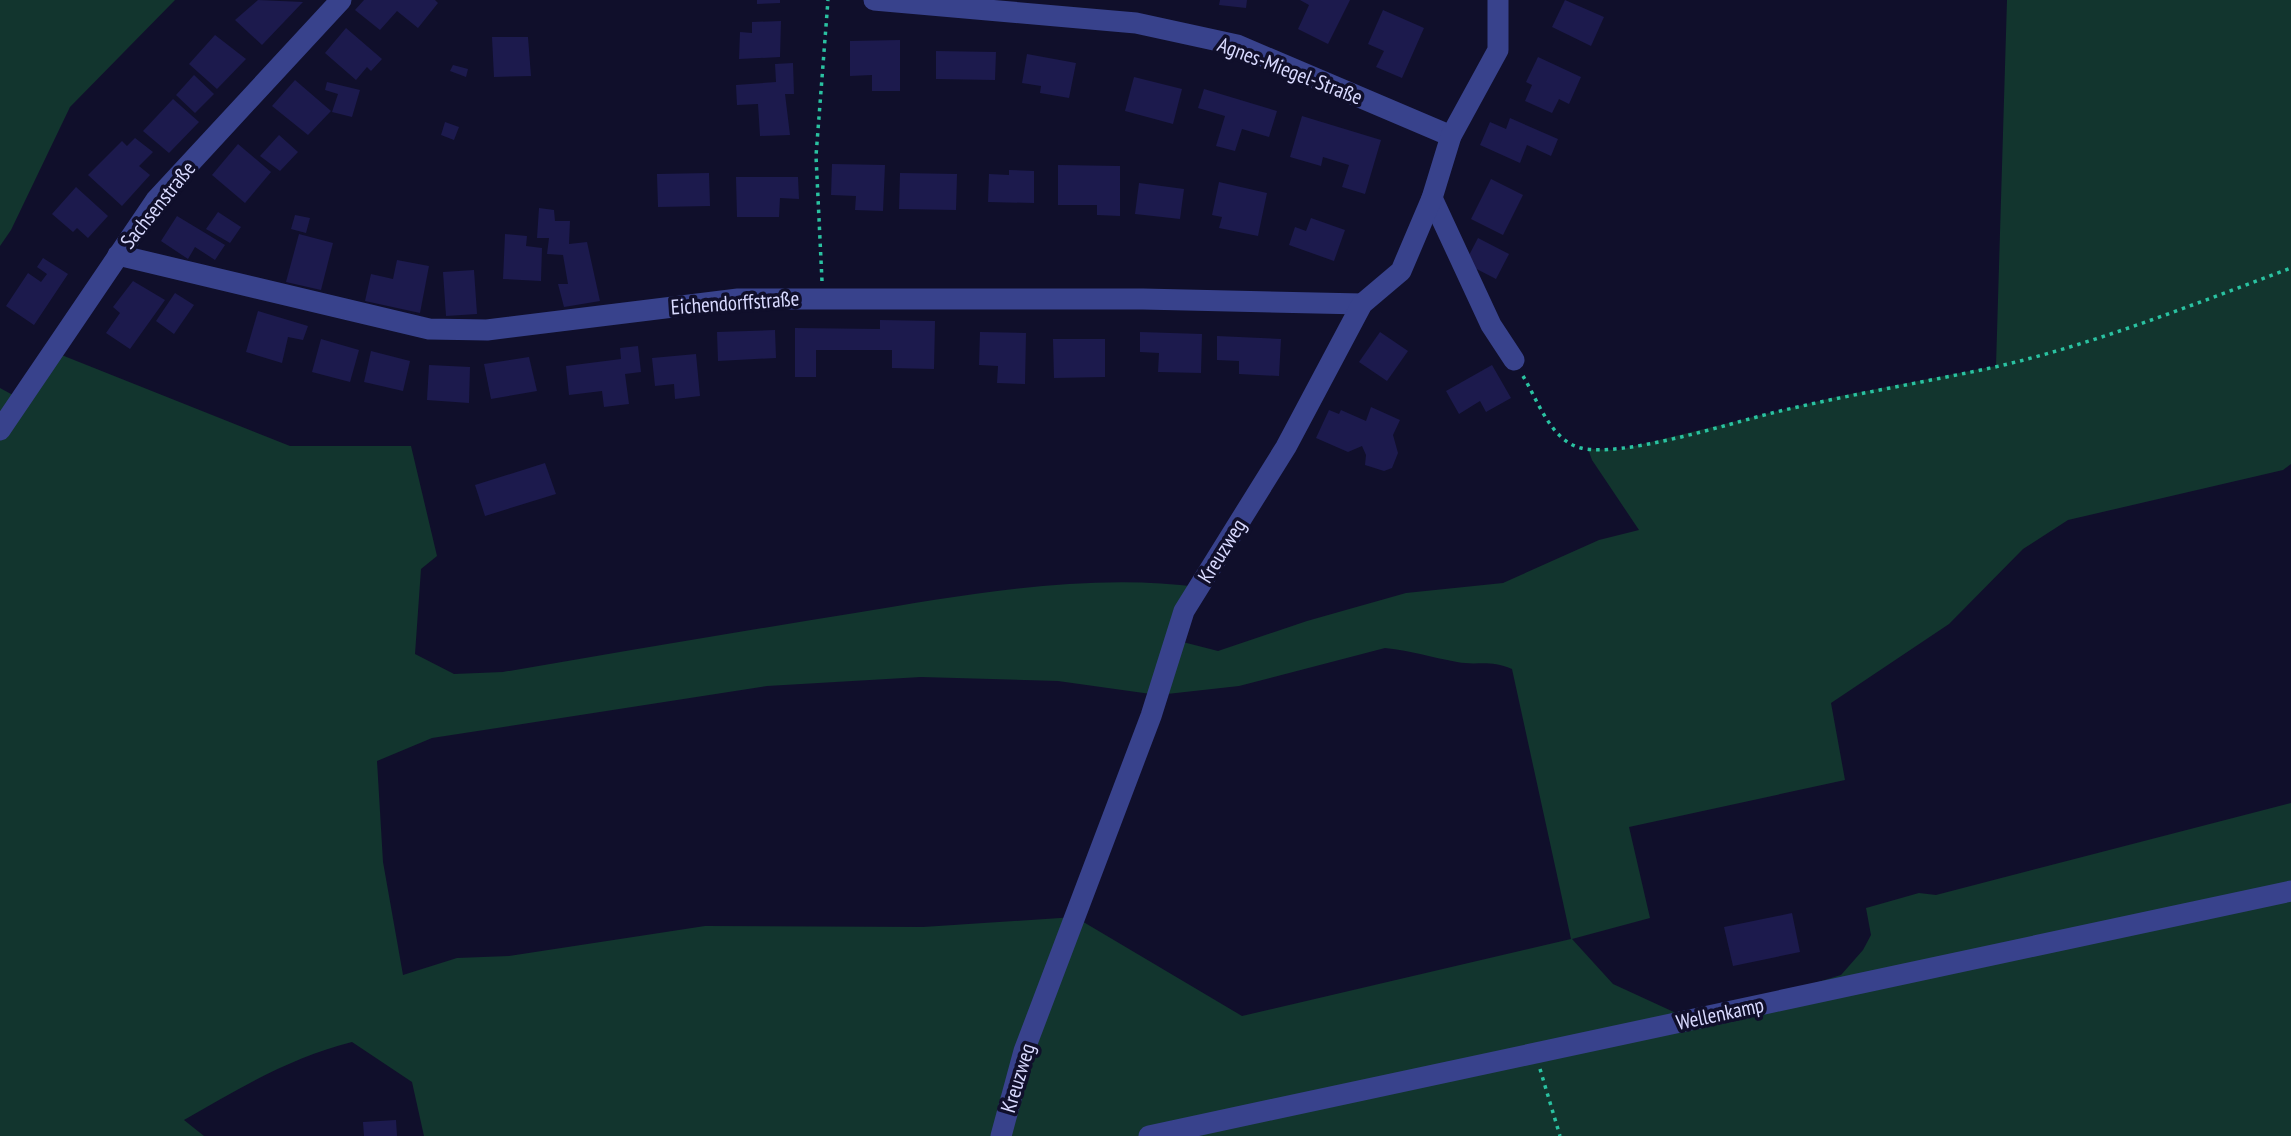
<svg xmlns="http://www.w3.org/2000/svg" width="2291" height="1136" viewBox="0 0 2291 1136" font-family="'PT Sans Narrow',sans-serif">
<style>
.green{fill:#12352e;fill-rule:evenodd}
.building{fill:#1c1a4d}
.lines{fill:none;stroke-linecap:round;stroke-linejoin:round}
.path{stroke:#2ac2a1;stroke-width:3.5;stroke-dasharray:3.5 5;stroke-linecap:butt}
.minor{stroke:#38428c;stroke-width:21}
.labels{text-anchor:middle;stroke-width:7;stroke-linejoin:round;paint-order:stroke}
.street-label{font-size:21px;fill:#d9daff;stroke:#100f2b}
</style>
<rect width="100%" height="100%" fill="#100f2b"/>
<g class="green">
<path d="M0,0H175L70,107L11,230L0,246Z"/>
<path d="M2007,0H2291V464L2283,470L2068,520L2023,549L1949,624L1831,703L1845,780L1629,827L1650,918L1572,939L1613,984L1676,1013L1785,992L1841,975L1863,950L1871,935L1866,908L1919,893L1936,895L2291,803V1136H424L412,1082L352,1042C291,1057 238,1089 184,1120L204,1136H0V388L22,400L54,352L290,446H411L437,556L421,569L415,654L454,674L503,672C620,652 737,632 855,613C964,595 1088,572 1199,587L1175,640L1218,651L1307,621L1406,593L1503,583L1599,540L1639,530L1592,460L1588,449L1618,450L1840,396L1996,366ZM1385,648C1413,651 1430,657 1457,662C1479,666 1488,659 1512,669L1571,939L1242,1016L1075,917L923,927L705,926L509,956L457,958L403,975L383,862L377,761L432,738L767,686L921,677L1058,681L1158,695L1239,686Z"/>
</g>
<g class="building">
<path d="M258,0L303,2L262,45L235,20Z"/>
<path d="M364,0H435L438,3L418,28L397,11L380,30L355,10Z"/>
<path d="M757,0H780V3L757,4Z"/>
<path d="M1220,0H1247L1246,8L1219,5Z"/>
<path d="M1300,0H1350L1328,44L1298,29L1309,5Z"/>
<path d="M1565,0L1604,17L1591,46L1552,27Z"/>
<path d="M1383,10L1424,28L1402,78L1376,67L1384,51L1368,44Z"/>
<path d="M781,21L780,57L739,59L740,32L752,33V22Z"/>
<path d="M346,28L382,59L371,71L367,67L356,80L325,53Z"/>
<path d="M215,35L246,59L217,89L189,64Z"/>
<path d="M492,37H528L531,76L494,77Z"/>
<path d="M900,40V91H872V75L850,76V41Z"/>
<path d="M936,51L996,52L995,80L936,79Z"/>
<path d="M1027,54L1076,63L1069,98L1040,93L1041,86L1022,83Z"/>
<path d="M1538,57L1581,77L1569,104L1559,99L1552,113L1525,101L1532,85L1526,82Z"/>
<path d="M793,63L794,94H785L790,135L760,136L758,104L737,105L736,85L776,82L775,64Z"/>
<path d="M453,65L468,69L466,77L450,71Z"/>
<path d="M194,75L214,94L195,113L176,95Z"/>
<path d="M1134,77L1182,89L1173,124L1125,111Z"/>
<path d="M295,80L331,111L308,135L272,106Z"/>
<path d="M327,82L360,90L352,117L332,112L338,94L325,90Z"/>
<path d="M1204,89L1277,111L1269,137L1242,129L1235,151L1216,146L1225,116L1198,108Z"/>
<path d="M173,99L199,122L169,153L143,131Z"/>
<path d="M1302,116L1381,140L1365,194L1342,187L1349,165L1323,157L1321,166L1290,157Z"/>
<path d="M1510,118L1558,139L1551,156L1527,145L1520,163L1480,145L1490,122L1506,129Z"/>
<path d="M445,122L459,127L454,140L441,135Z"/>
<path d="M279,135L298,152L280,171L260,156Z"/>
<path d="M135,138L153,152L139,166L150,175L122,206L88,175L122,141L127,146Z"/>
<path d="M238,144L271,172L245,203L212,175Z"/>
<path d="M832,164L885,165L883,211L855,210L856,196L831,195Z"/>
<path d="M1058,165L1120,166V216L1097,215V205H1058Z"/>
<path d="M1009,170L1034,171V203L988,202L989,174L1009,175Z"/>
<path d="M709,173L710,206L658,207L657,174Z"/>
<path d="M900,173L957,174L956,210L899,209Z"/>
<path d="M736,177H798L799,199L780,198L779,217H737Z"/>
<path d="M1491,179L1523,195L1503,235L1471,219Z"/>
<path d="M1219,182L1267,193L1258,236L1219,228L1222,217L1212,215Z"/>
<path d="M1139,183L1184,189L1180,219L1135,214Z"/>
<path d="M76,187L108,216L88,238L77,228L73,232L52,214Z"/>
<path d="M539,208L554,210L555,221H570L569,244L587,242L600,301L564,307L558,284H568L563,255L547,254L549,238H537Z"/>
<path d="M218,212L241,227L230,243L206,229Z"/>
<path d="M295,215L310,218L306,233L291,229Z"/>
<path d="M177,216L225,245L215,260L195,247L188,259L161,241Z"/>
<path d="M1311,218L1345,230L1334,261L1289,245L1295,227L1306,231Z"/>
<path d="M299,234L333,243L321,290L286,282Z"/>
<path d="M505,234L527,236L526,246L542,248L541,281L503,279Z"/>
<path d="M1478,238L1509,254L1496,279L1465,263Z"/>
<path d="M43,258L68,274L34,325L6,306L28,273L41,282L47,274L37,267Z"/>
<path d="M397,260L429,266L420,313L365,301L371,274L393,279Z"/>
<path d="M474,270L477,314L446,316L443,272Z"/>
<path d="M133,281L165,300L130,349L106,333L120,313L113,307Z"/>
<path d="M175,293L194,305L174,334L156,321Z"/>
<path d="M258,311L308,326L303,340L288,337L282,363L246,352Z"/>
<path d="M880,320L935,321L934,369L892,368V350H816V377H795V328L880,329Z"/>
<path d="M775,330L776,358L718,361L717,332Z"/>
<path d="M980,332L1026,333L1025,384L997,383L998,366L979,365Z"/>
<path d="M1140,332L1202,334L1201,373L1158,372L1159,353L1140,352Z"/>
<path d="M1380,332L1408,351L1387,381L1359,362Z"/>
<path d="M1217,336L1281,339L1279,376L1239,374V361L1217,360Z"/>
<path d="M321,339L359,350L350,382L312,372Z"/>
<path d="M1053,339H1105V377L1054,378Z"/>
<path d="M638,346L641,372L625,374L629,404L604,407L602,391L569,395L566,366L621,359L620,348Z"/>
<path d="M371,351L410,361L403,391L364,382Z"/>
<path d="M696,354L700,396L675,399L674,384L655,386L652,358Z"/>
<path d="M529,357L537,391L491,399L484,364Z"/>
<path d="M429,365L470,367L469,403L427,400Z"/>
<path d="M1492,365L1511,398L1486,412L1480,401L1459,414L1446,391Z"/>
<path d="M1371,407L1400,420L1393,435L1398,453L1392,468L1384,471L1365,465L1366,455L1362,446L1348,452L1316,438L1329,410L1339,414L1341,410L1366,421Z"/>
<path d="M545,463L556,494L485,516L475,485Z"/>
<path d="M1792,913L1800,952L1733,966L1724,927Z"/>
<path d="M396,1120L397,1136H364L363,1122Z"/>
</g>
<g class="lines">
<g class="path">
<path d="M822,281L816,156L828,0"/>
<path d="M1523,376C1537,399 1551,441 1581,448C1621,458 1728,424 1772,413C1846,395 1921,383 1995,367C2096,344 2194,304 2291,268"/>
<path d="M1540,1069L1560,1136"/>
</g>
<g class="minor">
<path d="M874,0L1136,23L1237,45L1451,136"/>
<path d="M1432,198L1491,325L1514,360"/>
<path d="M118,255L429,329L487,330L738,299H1143L1362,304"/>
<path d="M0,430L156,200L341,0"/>
<path d="M1001,1136L1024,1051L1151,716L1184,611L1286,447L1362,304L1401,271L1432,198L1451,136L1498,50V0"/>
<path d="M1149,1136L2291,891"/>
</g>
</g>
<g class="labels">
<g class="street-label">
<text transform="translate(1290 71) rotate(21)" y="7">Agnes-Miegel-Straße</text>
<text transform="translate(158 205) rotate(-51)" y="7">Sachsenstraße</text>
<text transform="translate(735 303) rotate(-4)" y="7">Eichendorffstraße</text>
<text transform="translate(1222 551) rotate(-58)" y="7">Kreuzweg</text>
<text transform="translate(1720 1014) rotate(-12)" y="7">Wellenkamp</text>
<text transform="translate(1018 1078) rotate(-73)" y="7">Kreuzweg</text>
</g>
</g>
</svg>
